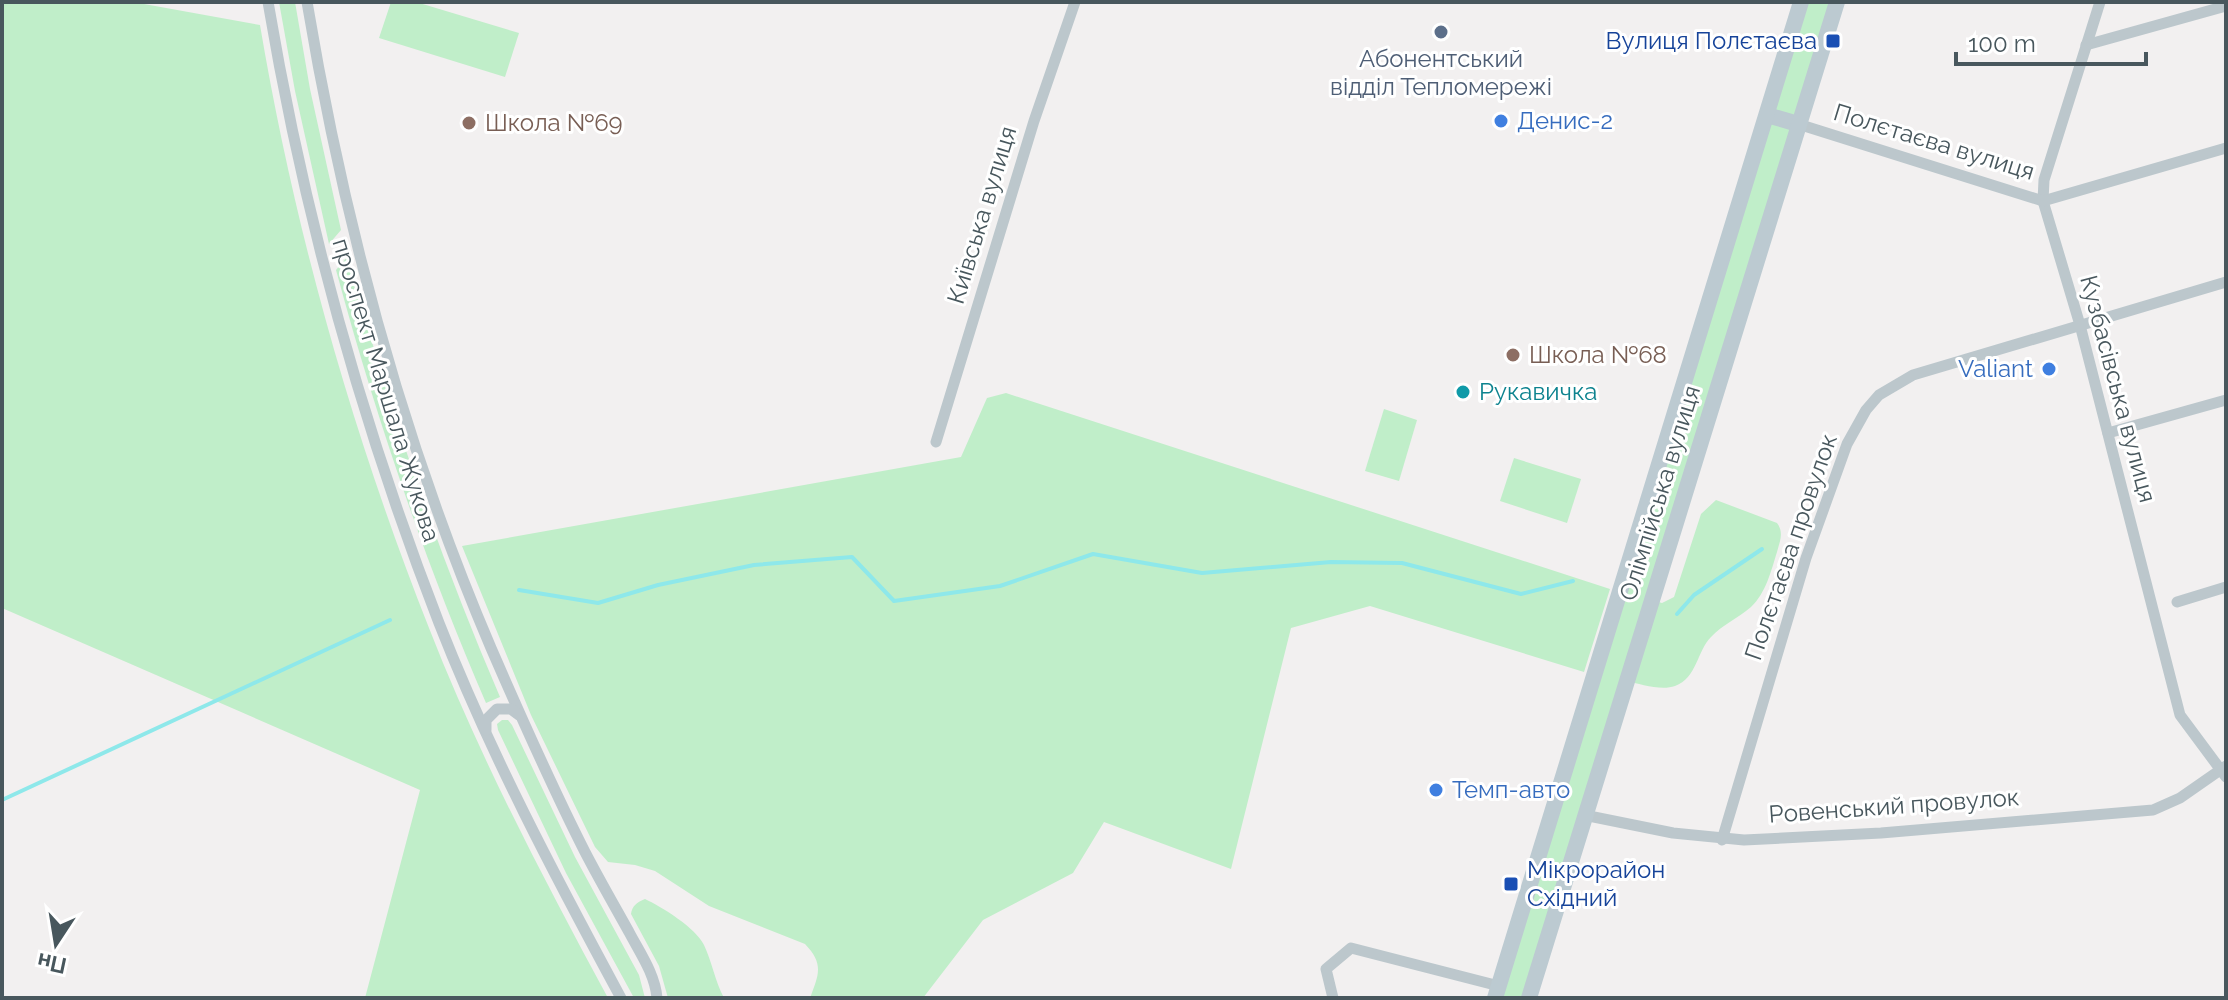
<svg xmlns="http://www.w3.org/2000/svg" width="2228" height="1000" viewBox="0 0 2228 1000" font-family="Raleway,sans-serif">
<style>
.green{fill:#c0eec9}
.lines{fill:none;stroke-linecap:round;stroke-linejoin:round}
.stream{stroke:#8ee8ea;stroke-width:4}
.minor{stroke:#bcc7cc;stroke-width:11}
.secondary{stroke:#bccad1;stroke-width:16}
.service-dot{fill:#5c6f8a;stroke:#fff;stroke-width:3}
.transit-dot{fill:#1a4fb4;stroke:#fff;stroke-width:3}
.shop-dot{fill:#3f7fe0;stroke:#fff;stroke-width:3}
.education-dot{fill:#8d6e63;stroke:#fff;stroke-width:3}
.culture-dot{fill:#0f9aa8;stroke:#fff;stroke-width:3}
.labels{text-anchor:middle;stroke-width:6;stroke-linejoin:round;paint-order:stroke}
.transit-label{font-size:24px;fill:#164399;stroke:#fff;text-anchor:end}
.service-label{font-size:24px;fill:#4e5e75;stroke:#fff}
.shop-label{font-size:24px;fill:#366cbe;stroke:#fff;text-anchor:start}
.education-label{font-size:24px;fill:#785e54;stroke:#fff;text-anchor:start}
.street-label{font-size:24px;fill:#48575d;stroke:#fff}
.culture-label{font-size:24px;fill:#0d838f;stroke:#fff;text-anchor:start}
</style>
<rect width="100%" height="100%" fill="#f2f0f0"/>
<g class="green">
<path d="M2,2H133L260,25C295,232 352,433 429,628C479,756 543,878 608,998H365L420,790L2,608Z"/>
<path d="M279,2H295L310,89L341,230L329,244L295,91Z"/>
<path d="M391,2H416L519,33L505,77L379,38Z"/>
<path d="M1802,2H1837L1652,600L1662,603L1674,597L1701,514L1716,500L1777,523C1784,532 1780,541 1777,552C1771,571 1766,593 1751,607C1738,618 1722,625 1711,637C1697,651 1697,678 1675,686C1661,691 1640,684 1626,681L1529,998H1495Z"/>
<path d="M348,256C388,407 438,553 500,697L486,703C425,562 376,418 336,270Z"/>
<path d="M1006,393L1610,589L1584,672L1370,606L1291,628L1231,869L1104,822L1073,873L983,920L923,998H810C819,974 824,964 805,944L709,906L655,871L635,865L608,862L595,847L531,715L462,546L961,457L987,398Z"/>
<path d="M1384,409L1417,420L1399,481L1365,471Z"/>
<path d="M1514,458L1581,479L1567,523L1500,501Z"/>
<path d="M502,720H508L512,725L575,857L639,975L645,998H634L566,873L498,730L497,724Z"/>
<path d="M645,899C662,907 696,928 704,945C712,962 715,981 724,998H668L659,966L631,914C632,906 637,902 645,899Z"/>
</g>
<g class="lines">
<g class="stream">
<path d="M519,590L598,603L658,585L754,565L852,557L894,601L1000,586L1093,554L1202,573L1331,562L1402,563L1521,594L1573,581"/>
<path d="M1677,614L1694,595L1762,549"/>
<path d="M2,800L390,620"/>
</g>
<g class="minor">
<path d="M268,2C304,215 361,422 439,623C490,753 555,876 621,998"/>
<path d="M307,2C344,223 403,442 491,648C521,717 551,785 585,852C599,879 614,905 629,932C640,953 655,974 657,998"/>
<path d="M2100,2L2044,180L2043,201L2080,325L2180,715L2226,777"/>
<path d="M2086,45L2226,6"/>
<path d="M1798,124L2043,201L2226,148"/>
<path d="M2108,433L2226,400"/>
<path d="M936,442L1034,121L1075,2"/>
<path d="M2177,602L2226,587"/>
<path d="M486,730V720L497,709H511L519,715"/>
<path d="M1584,815L1673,833L1744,840L1881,833L2153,810L2180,798L2226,766"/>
<path d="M1722,840L1806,558L1847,444L1866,410L1879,395L1913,375L2226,282"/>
<path d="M1333,998L1326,969L1351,948L1499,986"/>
</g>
<g class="secondary">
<path d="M1767,115L1798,124"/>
<path d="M1495,998L1801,2"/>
<path d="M1529,998L1837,2"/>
</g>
</g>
<circle class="service-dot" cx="1441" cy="32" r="8"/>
<g class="transit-dot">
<rect x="1825" y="33" width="16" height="16" rx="4"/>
<rect x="1503" y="876" width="16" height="16" rx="4"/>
</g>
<g class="shop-dot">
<circle cx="1501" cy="121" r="8"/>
<circle cx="2049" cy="369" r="8"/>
<circle cx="1436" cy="790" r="8"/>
</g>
<g class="education-dot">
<circle cx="469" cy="123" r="8"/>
<circle cx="1513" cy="355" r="8"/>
</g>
<circle class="culture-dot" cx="1463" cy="392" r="8"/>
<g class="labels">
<g class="transit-label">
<text x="1817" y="49">Вулиця Полєтаєва</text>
<text x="1527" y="878" text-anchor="start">Мікрорайон<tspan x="1527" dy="28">Східний</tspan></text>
</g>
<g class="service-label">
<text x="1441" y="67">Абонентський<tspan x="1441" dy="28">відділ Тепломережі</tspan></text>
</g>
<g class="shop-label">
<text x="1517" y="129">Денис-2</text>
<text x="2033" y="377" text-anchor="end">Valiant</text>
<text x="1452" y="798">Темп-авто</text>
</g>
<g class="education-label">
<text x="485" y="131">Школа №69</text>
<text x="1529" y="363">Школа №68</text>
</g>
<g class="street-label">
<text transform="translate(1934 142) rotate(17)" y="8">Полєтаєва вулиця</text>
<text transform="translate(982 215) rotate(-73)" y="8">Київська вулиця</text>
<text transform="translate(2118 389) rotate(75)" y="8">Кузбасівська вулиця</text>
<text transform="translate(386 390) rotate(73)" y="8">проспект Маршала Жукова</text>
<text transform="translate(1660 493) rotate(-73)" y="8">Олімпійська вулиця</text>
<text transform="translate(1791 547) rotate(-71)" y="8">Полєтаєва провулок</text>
<text transform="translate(1894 806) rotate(-4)" y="8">Ровенський провулок</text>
</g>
<g class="culture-label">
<text x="1479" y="400">Рукавичка</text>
</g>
</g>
<rect width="2228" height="1000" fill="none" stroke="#48575d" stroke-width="8"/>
<g transform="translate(56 944) rotate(192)" stroke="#ffffff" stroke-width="6" paint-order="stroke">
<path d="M0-6L14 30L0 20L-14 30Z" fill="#48575d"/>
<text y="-12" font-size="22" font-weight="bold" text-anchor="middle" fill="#48575d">Пн</text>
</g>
<path d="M1956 52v12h190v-12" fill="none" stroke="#48575d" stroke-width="4"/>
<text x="1968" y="52" font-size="24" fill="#48575d" stroke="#ffffff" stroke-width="6" paint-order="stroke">100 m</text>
</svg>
